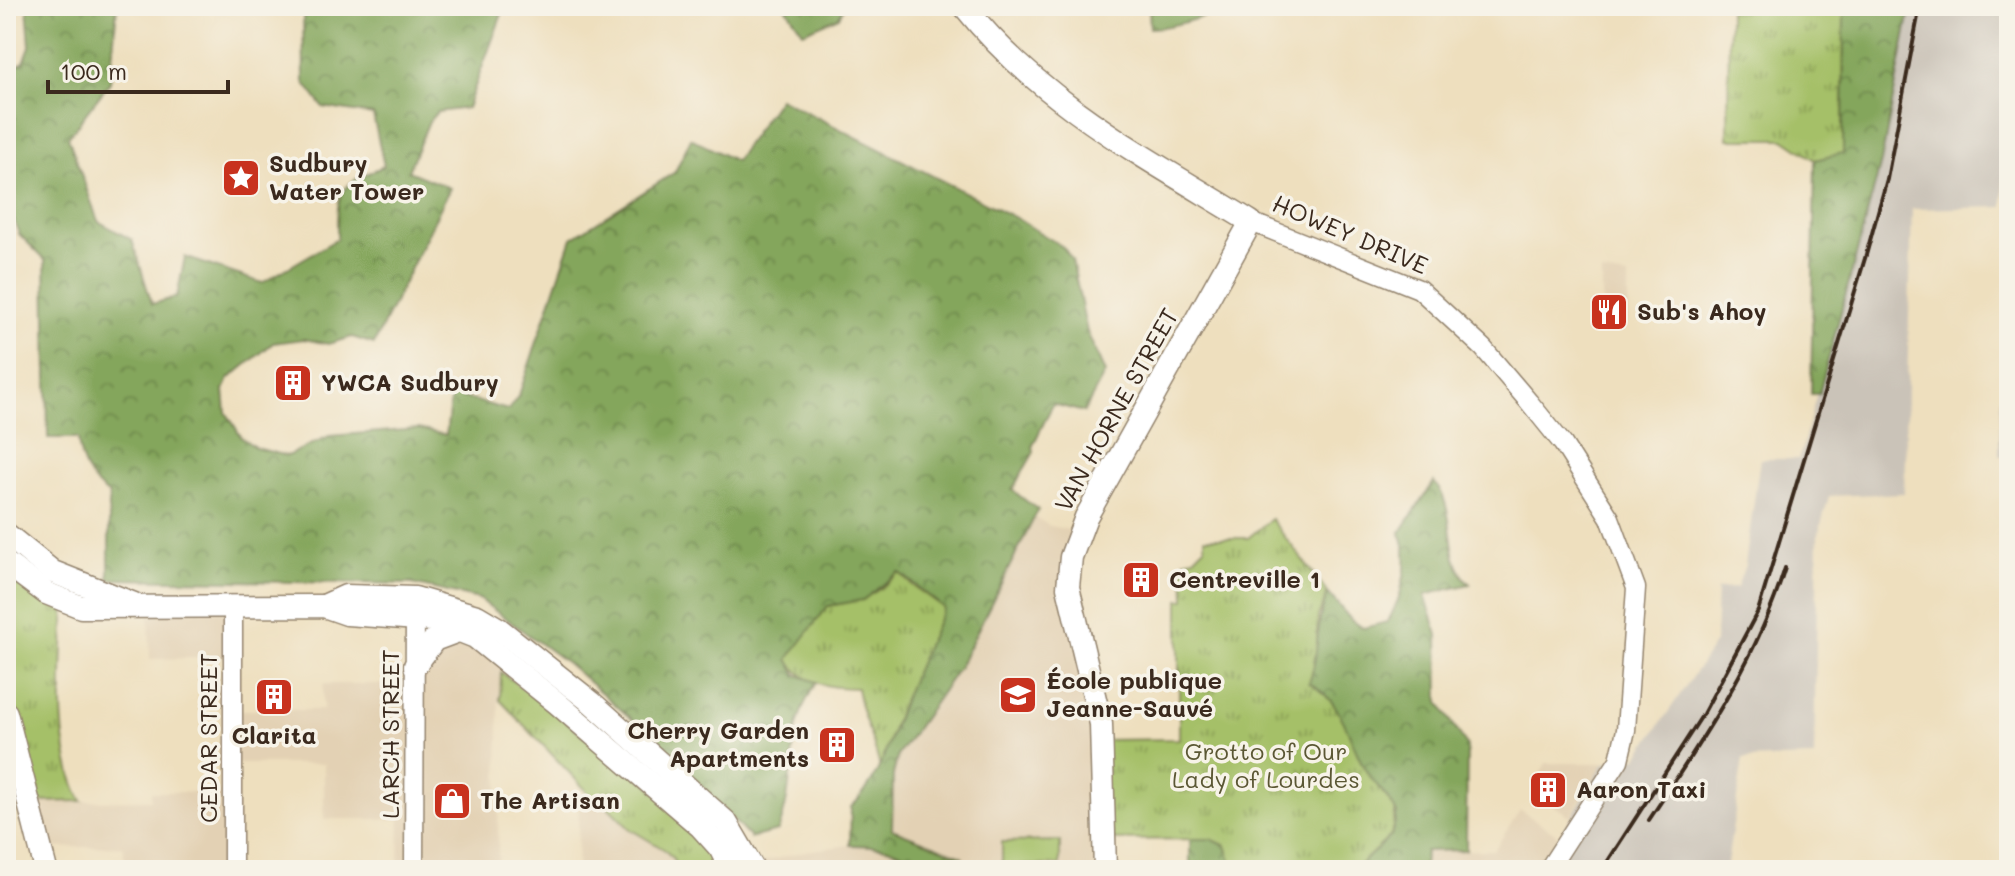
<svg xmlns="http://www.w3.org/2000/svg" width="2015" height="876" viewBox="0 0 2015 876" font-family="Mali,sans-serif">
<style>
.built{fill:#e3d1b4}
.industrial{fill:url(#industrial-furrows)}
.railway{fill:#cac3b8}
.grass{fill:url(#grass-tufts);stroke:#707542;stroke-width:2}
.forest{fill:url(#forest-crowns);stroke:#60683d;stroke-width:2}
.pitch{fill:#a5c067;stroke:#707542;stroke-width:2}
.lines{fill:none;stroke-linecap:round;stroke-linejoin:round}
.minor-casing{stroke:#94846e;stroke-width:21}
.major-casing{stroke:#94846e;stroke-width:25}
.minor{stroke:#fff;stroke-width:18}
.major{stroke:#fff;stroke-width:22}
.rail{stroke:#3b2a1e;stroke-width:4}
.labels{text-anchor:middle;stroke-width:7;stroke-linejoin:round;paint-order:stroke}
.poi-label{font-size:24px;font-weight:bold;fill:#3b2a1e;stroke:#f7f3e8;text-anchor:start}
.street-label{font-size:24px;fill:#3b2a1e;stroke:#f7f3e8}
.park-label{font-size:24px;fill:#5b5734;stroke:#f7f3e8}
</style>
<defs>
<pattern id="industrial-furrows" width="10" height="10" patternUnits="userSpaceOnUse" patternTransform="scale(2)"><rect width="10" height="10" fill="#cac3b8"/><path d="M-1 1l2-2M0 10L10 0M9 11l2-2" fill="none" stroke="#aea89e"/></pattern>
<pattern id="grass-tufts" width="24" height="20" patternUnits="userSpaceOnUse" patternTransform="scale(2)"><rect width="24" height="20" fill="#a5c067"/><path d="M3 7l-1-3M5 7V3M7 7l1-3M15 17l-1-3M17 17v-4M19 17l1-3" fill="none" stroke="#889c54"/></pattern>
<pattern id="forest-crowns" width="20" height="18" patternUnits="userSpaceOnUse" patternTransform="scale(2)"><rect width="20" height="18" fill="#84a65c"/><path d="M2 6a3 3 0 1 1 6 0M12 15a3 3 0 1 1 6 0" fill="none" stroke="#6d874b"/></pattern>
</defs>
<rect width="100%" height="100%" fill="#f7f3e8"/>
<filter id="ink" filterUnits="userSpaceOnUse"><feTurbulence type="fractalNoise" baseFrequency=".0125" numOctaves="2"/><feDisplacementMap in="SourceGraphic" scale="16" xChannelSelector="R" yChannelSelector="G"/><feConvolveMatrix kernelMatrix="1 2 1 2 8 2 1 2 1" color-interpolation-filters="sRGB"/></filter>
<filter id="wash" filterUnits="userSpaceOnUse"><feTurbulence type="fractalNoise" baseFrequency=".006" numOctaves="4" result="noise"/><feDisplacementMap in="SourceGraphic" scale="32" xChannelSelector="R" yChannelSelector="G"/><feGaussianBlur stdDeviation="1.8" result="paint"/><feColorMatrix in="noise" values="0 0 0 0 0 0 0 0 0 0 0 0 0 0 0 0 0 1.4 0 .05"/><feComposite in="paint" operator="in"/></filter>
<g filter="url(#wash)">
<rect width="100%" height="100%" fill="#eedfbe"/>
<g class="built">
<path d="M1602,273L1628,277V323L1602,322Z"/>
<path d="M1034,517L1050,526L1079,532L1070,557L1093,687L1104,870H967L962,856L892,829L893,775L898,755L959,667Z"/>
<path d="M149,607H234V657L150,659Z"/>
<path d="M443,636L506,660L499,683L498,870H399L400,819H324V764H234V710H323V684H416Z"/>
<path d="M1546,763H1604L1570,816L1531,791Z"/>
<path d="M151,792H234V870H126L123,846L46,848L34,802L151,800Z"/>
<path d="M579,804L606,805L630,829L665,850L674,860V870H577Z"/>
<path d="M1520,810L1558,835L1539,870H1424L1425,851L1494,850Z"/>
<path d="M850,845L886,846L911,856L923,870H755L753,865L806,851Z"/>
</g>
<path class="industrial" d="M2000,398H2009V456H1999Z"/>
<path class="railway" d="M1911,6H2004L2003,207L1912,209L1904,493L1829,496L1818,535L1814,757L1743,759L1726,870H1539L1604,763L1637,758L1715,643L1717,589L1737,588L1745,565L1760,459H1799L1881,162Z"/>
<g class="grass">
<path d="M1729,9L1844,11L1843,154L1815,160L1784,139H1728Z"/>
<path d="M1271,519L1328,593L1318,616L1316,666L1356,743L1366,770L1396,809L1391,836L1354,870H1234L1226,846L1211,839L1104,840L1102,740L1179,739V600H1185L1184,560L1194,558L1205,547V538H1248Z"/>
<path d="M6,565L65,602C63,661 53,749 82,801L34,802L6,691Z"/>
<path d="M899,572L913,586L944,608L898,713L880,768C874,739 862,719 857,688C829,688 803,684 787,659L828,606C863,600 874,597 899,572Z"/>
<path d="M501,672L666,798L730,870H674V860L665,850L630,829L606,805L594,804L585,789L500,700Z"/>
</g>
<g class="forest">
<path d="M27,6H117L110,82L68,137L98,221L132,240L152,304L177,297L185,257L262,283L337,239C337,189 338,186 384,166L373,115L323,107L304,82L303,6H505L467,108L437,112L429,121L408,171L450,188L374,344L352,337L328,344L304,339L273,343L229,379L224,390L226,412L242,438L256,448L287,456L329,436L418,429L446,435L451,394L508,410L519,395L572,238L675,172L691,138L735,161L779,98L1014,217L1063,247L1072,260L1087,332L1105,373L1084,412L1053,404L1033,445L1034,452L1012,490L1038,510L959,667L898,755L893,775L892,829L962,856L967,870H923C903,846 880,846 850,845L851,807C881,780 887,743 901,707C914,673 929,641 944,608L899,572L863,600L828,606L788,659L797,675L817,682C782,732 799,777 778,831L750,838L666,749L619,708L567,663L479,599L412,584L109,579V495C88,480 80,462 78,438H48L45,260L19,234L6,199V72L24,62L30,46Z"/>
<path d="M785,6H844L839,17L803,32Z"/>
<path d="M1149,6H1247C1213,10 1185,27 1150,28Z"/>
<path d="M1798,6H1911L1881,162L1819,394H1811L1815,160L1843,153L1844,12L1798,10Z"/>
<path d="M1434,482C1459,510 1442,558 1470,584L1425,595L1438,635L1439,702L1467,746L1466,850L1425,851L1424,870H1354L1391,836L1397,814C1392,800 1377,787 1368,774C1347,741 1347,704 1309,683C1320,654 1314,626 1328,593L1352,621L1364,628L1387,622C1402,600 1412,558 1400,533Z"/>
<path d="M1190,839H1211L1226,846L1234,870H1190Z"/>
</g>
<path class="pitch" d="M1060,841V865L1002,866V842Z"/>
</g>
<g filter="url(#ink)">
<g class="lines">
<g class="minor-casing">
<g id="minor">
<path d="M1251,222L1419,289L1483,348L1529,402L1563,444L1610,518L1636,588L1626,730L1619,760L1548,870"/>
<path d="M233,606V870"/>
<path d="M414,870L415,605"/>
</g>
</g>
<g class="major-casing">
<g id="major">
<path d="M964,6C1042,104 1147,158 1251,222L1086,517L1071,557L1068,587L1101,724L1105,870"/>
<path d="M6,534L53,572L134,604"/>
<path d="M6,563L46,593L81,607L324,606L347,614L432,620L475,637L557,703L701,827L720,848L731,870"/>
<path d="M324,606L346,596L415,598L477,616L499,629L591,702L726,822L754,870"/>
<path d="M415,666L434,640L458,631"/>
<path d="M6,713L46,870"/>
</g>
</g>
<use href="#minor" class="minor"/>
<use href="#major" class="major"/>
<g class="rail">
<path d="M1649,820C1702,740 1757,660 1785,568"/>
<path d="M1602,870L1703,714L1758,611L1866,255L1887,179L1920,6"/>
</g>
</g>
</g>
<defs>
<g id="sight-square" transform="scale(2)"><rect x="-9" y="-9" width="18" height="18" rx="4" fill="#c8321e" stroke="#f7f3e8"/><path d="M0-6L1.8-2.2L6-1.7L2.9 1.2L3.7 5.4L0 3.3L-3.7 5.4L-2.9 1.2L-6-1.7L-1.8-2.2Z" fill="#fff"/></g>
<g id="restaurant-square" transform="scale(2)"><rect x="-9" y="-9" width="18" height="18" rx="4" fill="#c8321e" stroke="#f7f3e8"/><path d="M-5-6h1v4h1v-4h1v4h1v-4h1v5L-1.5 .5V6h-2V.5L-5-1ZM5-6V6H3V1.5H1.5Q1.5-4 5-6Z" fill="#fff"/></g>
<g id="building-square" transform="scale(2)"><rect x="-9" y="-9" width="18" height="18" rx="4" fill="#c8321e" stroke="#f7f3e8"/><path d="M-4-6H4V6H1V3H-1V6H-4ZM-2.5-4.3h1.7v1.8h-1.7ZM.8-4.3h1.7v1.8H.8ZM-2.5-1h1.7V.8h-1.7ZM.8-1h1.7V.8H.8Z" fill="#fff"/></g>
<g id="school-square" transform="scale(2)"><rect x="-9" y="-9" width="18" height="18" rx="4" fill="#c8321e" stroke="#f7f3e8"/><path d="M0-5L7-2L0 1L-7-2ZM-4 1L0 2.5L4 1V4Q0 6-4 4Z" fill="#fff"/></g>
<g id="shop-square" transform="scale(2)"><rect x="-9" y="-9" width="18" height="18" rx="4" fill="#c8321e" stroke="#f7f3e8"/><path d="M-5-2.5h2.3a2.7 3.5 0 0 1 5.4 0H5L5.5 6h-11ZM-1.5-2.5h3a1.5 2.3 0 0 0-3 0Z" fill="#fff"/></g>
</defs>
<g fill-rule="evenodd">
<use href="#sight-square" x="241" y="178"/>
<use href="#restaurant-square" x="1609" y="312"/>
<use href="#building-square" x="293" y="383"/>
<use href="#building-square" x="1141" y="580"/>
<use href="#school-square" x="1018" y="695"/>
<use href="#building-square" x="274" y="697"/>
<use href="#building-square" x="837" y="745"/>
<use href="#building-square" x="1548" y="790"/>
<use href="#shop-square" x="452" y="801"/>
</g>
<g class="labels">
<g class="poi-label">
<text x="269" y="172">Sudbury<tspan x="269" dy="28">Water Tower</tspan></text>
<text x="1637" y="320">Sub's Ahoy</text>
<text x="321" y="391">YWCA Sudbury</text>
<text x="1169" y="588">Centreville 1</text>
<text x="1046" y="689">École publique<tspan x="1046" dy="28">Jeanne-Sauvé</tspan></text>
<text x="809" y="739" text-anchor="end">Cherry Garden<tspan x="809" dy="28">Apartments</tspan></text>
<text x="274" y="744" text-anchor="middle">Clarita</text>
<text x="1576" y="798">Aaron Taxi</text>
<text x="480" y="809">The Artisan</text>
</g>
<g class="street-label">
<text transform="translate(1350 235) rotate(23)" y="8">HOWEY DRIVE</text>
<text transform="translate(1117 410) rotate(-61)" y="8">VAN HORNE STREET</text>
<text transform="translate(391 734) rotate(-90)" y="8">LARCH STREET</text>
<text transform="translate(209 738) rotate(-90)" y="8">CEDAR STREET</text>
</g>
<g class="park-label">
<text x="1266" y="760">Grotto of Our<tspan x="1266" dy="28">Lady of Lourdes</tspan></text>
</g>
</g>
<rect width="2015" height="876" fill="none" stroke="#f7f3e8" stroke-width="32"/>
<path d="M48 80v12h180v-12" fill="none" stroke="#3b2a1e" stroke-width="4"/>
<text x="60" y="80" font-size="24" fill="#3b2a1e" stroke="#f7f3e8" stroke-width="6" paint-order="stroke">100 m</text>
</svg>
